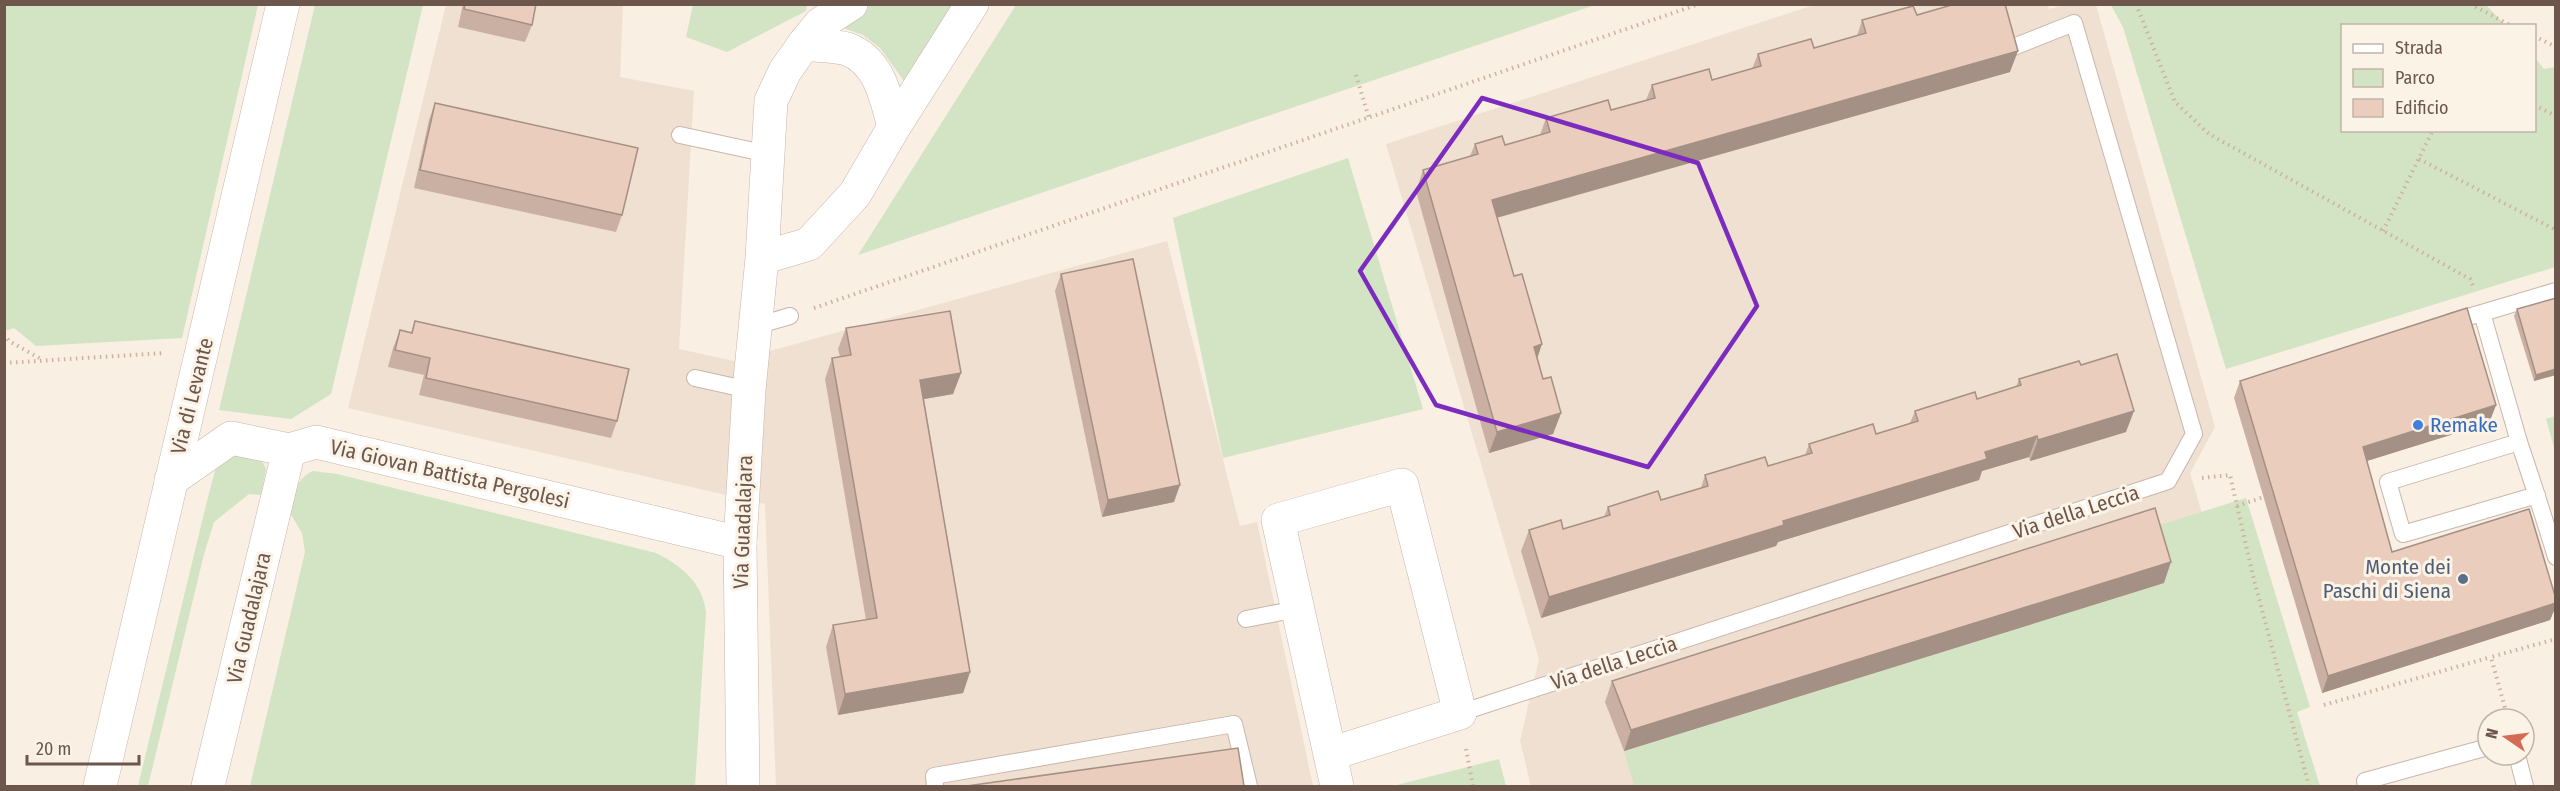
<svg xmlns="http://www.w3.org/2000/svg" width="2560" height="791" viewBox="0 0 2560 791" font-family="'Fira Sans Condensed',sans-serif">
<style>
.residential{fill:#efe0d1}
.green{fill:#d2e4c3}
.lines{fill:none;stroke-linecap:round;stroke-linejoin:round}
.lane-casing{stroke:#c8b6ab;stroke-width:18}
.street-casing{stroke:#c8b6ab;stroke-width:34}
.secondary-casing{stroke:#cdb8ab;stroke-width:34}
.path{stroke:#cfb1a1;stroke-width:4;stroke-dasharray:1.5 4.5;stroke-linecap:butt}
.lane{stroke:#fff;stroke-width:16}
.street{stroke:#fff;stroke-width:33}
.secondary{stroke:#fff;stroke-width:33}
.wall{fill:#cab0a3}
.shaded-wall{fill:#a49084}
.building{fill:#ebcdbd;stroke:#a49084;stroke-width:1.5}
.marked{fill:none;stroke:#7b2cbf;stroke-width:4.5;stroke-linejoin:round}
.shop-dot{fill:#3f7fe0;stroke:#fcf3e7;stroke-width:2}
.service-dot{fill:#5c6f8a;stroke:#fcf3e7;stroke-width:2}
.labels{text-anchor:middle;stroke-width:6;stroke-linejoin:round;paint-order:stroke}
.street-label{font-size:21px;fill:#6d564c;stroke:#fcf3e7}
.shop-label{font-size:21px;fill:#366cbe;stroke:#fcf3e7;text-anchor:start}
.service-label{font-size:21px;fill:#4e5e75;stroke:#fcf3e7;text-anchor:end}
</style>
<rect width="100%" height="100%" fill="#f9efe2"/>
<g class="residential">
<path d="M2048,4L2049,9L2064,5H2096L2215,427L2190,473L2282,786H1531L1520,741L1539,659L1386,144L1814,5Z"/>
<path d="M446,5H623L620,77L694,91L679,349L734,361L1167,241L1240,526L1257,522L1313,786H776L765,504L348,408Z"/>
</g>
<g class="green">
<path d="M4,5H258L182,338L36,346L14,328L5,331Z"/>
<path d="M315,5H423L331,394L291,419L219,410Z"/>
<path d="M693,5V4L807,5L806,11L727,52L686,37Z"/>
<path d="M865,5H958L907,85L880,48L863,35L832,24Z"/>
<path d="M1016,5V4L1595,5L858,255Z"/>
<path d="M2111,5H2486L2505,25L2342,26V130H2534L2535,58L2544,69L2555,67V267L2226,369L2123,27Z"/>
<path d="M1348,158L1423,409L1223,458L1173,218Z"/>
<path d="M2555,416H2556L2555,451L2546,419Z"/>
<path d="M228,453L259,454L266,469L261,495L249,494L214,522L204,554L148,786H138L207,501L215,471Z"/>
<path d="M313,471L337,474L656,553C682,566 702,582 706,612L695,786H250L305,552L302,533L290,513C294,495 295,479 313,471Z"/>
<path d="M2246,498L2310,707L2297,712L2320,786H1634L1624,751L2163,583L2147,529Z"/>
<path d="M1499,759L1506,786H1393Z"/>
</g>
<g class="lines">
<g class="lane-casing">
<g id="lane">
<path d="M680,135L768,154"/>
<path d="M2482,313L2556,291"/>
<path d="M2450,322L2482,313L2519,442"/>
<path d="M756,326L790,316"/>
<path d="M695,378L749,390"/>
<path d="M2537,495L2403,534L2388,482L2519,442C2532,480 2544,518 2556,557"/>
<path d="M1246,619L1297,609"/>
<path d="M1460,713L2168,481L2194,434L2074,23L2011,48"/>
<path d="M2517,755L2525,786"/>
<path d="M935,786L934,776L1234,724L1249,786"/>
<path d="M2366,786L2365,781L2488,747"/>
</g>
</g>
<g class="street-casing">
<g id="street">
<path d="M804,44L820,24L851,4"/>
<path d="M894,127L972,4"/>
<path d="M171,480L231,438L289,450L316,442L740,543"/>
<path d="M1330,754L1460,713L1402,485L1278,520L1337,786"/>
<path d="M208,786L289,450"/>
<path d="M743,786L740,543L749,390L762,258L771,101L785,71L804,44C817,46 834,45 847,49C880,61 886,98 894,127L855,194L809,244L762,258"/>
</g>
</g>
<g class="secondary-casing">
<path id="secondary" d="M100,786L283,4"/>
</g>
<g class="path">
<path d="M2136,4L2175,102L2209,134L2470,279L2473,286"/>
<path d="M2470,4L2512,26"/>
<path d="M2534,36L2556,47"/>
<path d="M1356,75L1369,118"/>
<path d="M2534,105L2556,116"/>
<path d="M2419,159L2556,230"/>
<path d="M2383,231L2433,130"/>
<path d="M814,308L1699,4"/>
<path d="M4,334L9,341L41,359"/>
<path d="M4,363L165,353"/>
<path d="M2202,478L2230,475L2253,576L2309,786"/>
<path d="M2237,506L2264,497"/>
<path d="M2324,705L2491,657"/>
<path d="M2508,719L2491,657L2556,639"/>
<path d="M1466,749L1473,786"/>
</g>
<use href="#lane" class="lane"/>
<use href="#street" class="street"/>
<use href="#secondary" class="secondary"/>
</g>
<g class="wall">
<path d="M463,4H536L532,25L525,42L458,27Z"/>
<path d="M1917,15L2010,72L1497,218L1543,379L1561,413L1553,434L1489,453L1416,191L1423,170L1470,156L1475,144L1505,145L1540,135L1546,118L1611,110L1646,100L1652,85L1712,80L1752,69L1758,54L1814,48L1857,36L1862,20Z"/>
<path d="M435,103L622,215L616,232L414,188L429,120Z"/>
<path d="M1061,274L1174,502L1102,517L1055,291Z"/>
<path d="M2556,298V375L2534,381L2514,316L2517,309Z"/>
<path d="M415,321L617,421L611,438L419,395L424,375L388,367L393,348L400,330L411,333Z"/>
<path d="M846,328L961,373L953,394L924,399L970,672L963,693L838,715L826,647L833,625L866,620L825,379L832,358L840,357L838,349Z"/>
<path d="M2081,365L2126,432L2030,461L2029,457L1982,471L1979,480L1778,542L1776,546L1541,618L1521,551L1529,530L1563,529L1604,517L1608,507L1661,500L1701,488L1705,475L1768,466L1805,455L1809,444L1876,434L1910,423L1915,411L1977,399L2016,387L2019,379Z"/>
<path d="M2240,381L2496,405L2489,423L2367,461L2392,552L2556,599V606L2550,620L2322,693L2234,398Z"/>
<path d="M2164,583L1624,751L1605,702L1612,681Z"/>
</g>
<g class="shaded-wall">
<path d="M2018,51L2010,72L1485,221L1492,200Z"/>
<path d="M1542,344L1535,365L1534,347Z"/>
<path d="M2556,369V375L2534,381L2536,375Z"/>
<path d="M961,373L953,394L913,401L920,380Z"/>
<path d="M2496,405L2489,423L2357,464L2363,447Z"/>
<path d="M2134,411L2126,432L2030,461L2038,440Z"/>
<path d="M1561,413L1553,434L1489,453L1497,432Z"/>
<path d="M2037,436L2029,457L1982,471L1979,480L1778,542L1776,546L1541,618L1549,597L1783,521L1985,452Z"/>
<path d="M1180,485L1174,502L1102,517L1108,500Z"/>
<path d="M2171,562L2164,583L1624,751L1631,730Z"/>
<path d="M2556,603V606L2550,620L2322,693L2328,676Z"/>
<path d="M970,672L963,693L838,715L845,694Z"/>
</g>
<g class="building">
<path d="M465,4H536L532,25L464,9Z"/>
<path d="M1955,4H2005L2018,51L1492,200L1514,276L1522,274L1542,344L1534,347L1543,379L1551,377L1561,413L1497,432L1423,170L1478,154L1475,144L1502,136L1505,145L1550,132L1546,118L1608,100L1611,110L1655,98L1652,85L1709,69L1712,80L1761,66L1758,54L1811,39L1814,48L1866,33L1862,20L1913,6L1917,15Z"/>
<path d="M435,103L638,148L622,215L420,170Z"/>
<path d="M1133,259L1180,485L1108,500L1061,274Z"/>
<path d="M2556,298V369L2536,375L2517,309Z"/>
<path d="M2467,308L2496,405L2363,447L2392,552L2529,509L2556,599V603L2328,676L2240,381Z"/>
<path d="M950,311L961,373L920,380L970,672L845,694L833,625L877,618L832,358L851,355L846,328Z"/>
<path d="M415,321L629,369L617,421L426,378L430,358L395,350L400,330L412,333Z"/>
<path d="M2117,354L2134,411L2038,440L2037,436L1985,452L1987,459L1783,521L1784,525L1549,597L1529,530L1561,520L1563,529L1610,515L1608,507L1658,491L1661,500L1708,486L1705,475L1765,457L1768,466L1812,453L1809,444L1873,424L1876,434L1918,421L1915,411L1975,392L1977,399L2021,385L2019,379L2079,361L2081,365Z"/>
<path d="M2155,508L2171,562L1631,730L1612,681Z"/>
<path d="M1238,748L1244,786H967Z"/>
</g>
<path class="marked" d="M1482,98L1698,163L1757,306L1648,467L1436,405L1360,271Z"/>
<circle class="shop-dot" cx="2418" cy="425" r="6"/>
<circle class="service-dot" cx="2463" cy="579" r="6"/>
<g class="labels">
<g class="street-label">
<text transform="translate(192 396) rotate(-76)" y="7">Via di Levante</text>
<text transform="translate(450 474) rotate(13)" y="7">Via Giovan Battista Pergolesi</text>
<text transform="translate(2076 512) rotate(-18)" y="7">Via della Leccia</text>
<text transform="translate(743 522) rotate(-88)" y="7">Via Guadalajara</text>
<text transform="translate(249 618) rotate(-77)" y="7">Via Guadalajara</text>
<text transform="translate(1614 663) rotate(-18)" y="7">Via della Leccia</text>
</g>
<g class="shop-label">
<text x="2430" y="432">Remake</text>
</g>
<g class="service-label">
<text x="2451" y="574">Monte dei<tspan x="2451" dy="24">Paschi di Siena</tspan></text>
</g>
</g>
<rect width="2560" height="791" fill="none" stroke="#6d564c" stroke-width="12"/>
<rect x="2341" y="24" width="195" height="108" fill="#fcf3e7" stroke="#c3b4a9" stroke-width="1.5"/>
<rect x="2353" y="44" width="30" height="9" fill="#ffffff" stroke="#c3b4a9" stroke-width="1.5"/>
<text x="2395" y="54" font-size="18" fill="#6d564c">Strada</text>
<rect x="2353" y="69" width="30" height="18" fill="#d2e4c3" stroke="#c3b4a9" stroke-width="1.5"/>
<text x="2395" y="84" font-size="18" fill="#6d564c">Parco</text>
<rect x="2353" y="99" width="30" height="18" fill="#ebcdbd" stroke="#c3b4a9" stroke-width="1.5"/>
<text x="2395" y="114" font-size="18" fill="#6d564c">Edificio</text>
<g transform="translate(2506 737) rotate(284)"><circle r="28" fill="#fcf3e7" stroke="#c3b4a9" stroke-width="1.5"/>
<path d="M0-4.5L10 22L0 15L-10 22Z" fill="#d56b54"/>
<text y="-9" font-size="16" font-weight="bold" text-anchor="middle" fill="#6d564c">N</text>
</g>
<path d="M27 755v9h112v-9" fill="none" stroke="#6d564c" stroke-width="3"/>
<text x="36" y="755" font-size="18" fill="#6d564c" stroke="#fcf3e7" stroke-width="4.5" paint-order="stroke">20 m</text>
</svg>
